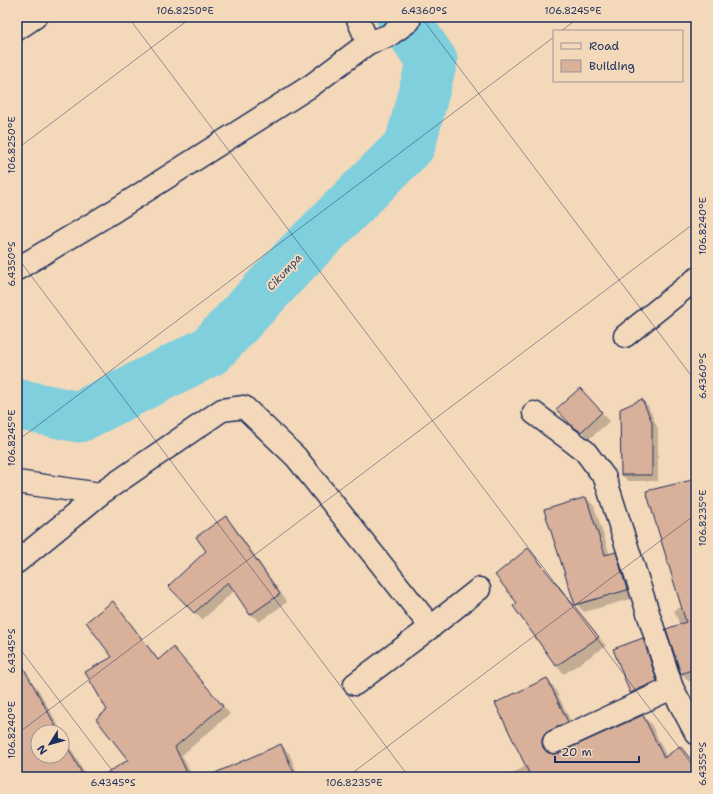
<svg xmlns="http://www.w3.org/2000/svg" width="713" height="794" viewBox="0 0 713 794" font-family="'Shantell Sans',sans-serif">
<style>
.shadow{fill:#0003}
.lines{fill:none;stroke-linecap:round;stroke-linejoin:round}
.river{stroke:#80cfdd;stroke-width:51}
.building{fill:#d9b09a;stroke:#1b2f5e}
.minor-casing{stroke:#1b2f5e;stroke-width:25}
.minor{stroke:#f4d8ba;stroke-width:22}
.ticks{fill:none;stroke:#1b2f5e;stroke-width:1;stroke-opacity:0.45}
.labels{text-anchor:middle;stroke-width:4;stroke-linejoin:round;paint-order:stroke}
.water-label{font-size:11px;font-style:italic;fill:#2a4771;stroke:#f4d8ba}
.neatline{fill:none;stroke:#1b2f5e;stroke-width:1.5}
.ticks-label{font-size:10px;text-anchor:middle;fill:#1b2f5e}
</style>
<rect width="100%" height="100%" fill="#f4d8ba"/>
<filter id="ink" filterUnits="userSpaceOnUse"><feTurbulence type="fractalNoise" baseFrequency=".025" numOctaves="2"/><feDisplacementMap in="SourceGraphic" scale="8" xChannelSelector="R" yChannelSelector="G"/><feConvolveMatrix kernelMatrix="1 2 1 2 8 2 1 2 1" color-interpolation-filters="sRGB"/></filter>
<g filter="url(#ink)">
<g class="shadow">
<path d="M587,397L610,421L589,439L584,436L585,434L572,425Z"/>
<path d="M642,400L648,406L658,429V481H628L622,475Z"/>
<path d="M696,480V680L690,682L681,673L680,626L674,610L682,607Z"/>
<path d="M586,498L594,506L610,555L615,553L623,561L634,598L584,612L576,604Z"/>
<path d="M226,518L234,526L287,602L259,622L251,614L235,590L202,620L169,586L207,551Z"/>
<path d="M528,550L536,558L606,646L564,674L556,666L518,603Z"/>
<path d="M113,603L121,611L159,660L173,648L181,656L230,714L182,755L193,777H102L129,761L109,711L114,657Z"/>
<path d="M643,639L651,647L664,689L639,700L631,692Z"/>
<path d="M547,679L554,687L575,730L549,749L550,754H560L643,716L651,724L667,757L680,747L696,765V777H511L510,775L526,766Z"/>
<path d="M30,681L38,689L62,732H38V756H62V732L87,777H17V689Z"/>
<path d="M281,745L289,753L299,777H217Z"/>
</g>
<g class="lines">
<path class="river" d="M17,404L79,417L210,351L300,255L410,145L432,61L402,17"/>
</g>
<g class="building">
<path d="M580,388L602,412L581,432L572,426L556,409Z"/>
<path d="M642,399L652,422V475H621L620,409Z"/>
<path d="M696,479V668L681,674L666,629L686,622L646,491Z"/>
<path d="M586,497L605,555L616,552L627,590L575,605L544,510Z"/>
<path d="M226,516L280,594L250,615L228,582L194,613L168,586L206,551L196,537Z"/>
<path d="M528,548L599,637L556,666L513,606L517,603L495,575Z"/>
<path d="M113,601L158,660L173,647L223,706L175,747L189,777H100L128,760L96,719L107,710L85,672L112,657L86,622Z"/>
<path d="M643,638L657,681L630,693L613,649Z"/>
<path d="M17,656L59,732H38V756H62V737L84,777H17Z"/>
<path d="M547,678L568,722L549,731L544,735L542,740L543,747L547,752L553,754L559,753L643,715L664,758L680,746L696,766V777H531L495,703Z"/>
<path d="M281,744L296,777H206Z"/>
</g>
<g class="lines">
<g class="minor-casing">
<g id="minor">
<path d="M357,17L368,43L388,36L409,21"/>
<path d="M17,29L35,17"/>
<path d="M17,269L114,211L312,85L368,43"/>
<path d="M625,336L696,279"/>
<path d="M534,413L585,451L605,478L672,688L696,733"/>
<path d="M17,482L100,494"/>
<path d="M17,562L100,494L222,410L244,407L296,457L431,627"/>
<path d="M355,684L431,627L479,589"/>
<path d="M554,742L672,688"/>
</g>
</g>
<use href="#minor" class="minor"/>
</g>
</g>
<path class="ticks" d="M128,17L696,770M421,17L696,382M561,31L580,17M17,149L192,17M17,257L409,777M17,441L554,37M17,645L117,777M17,734L696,222M347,777L696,514"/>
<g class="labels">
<g class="water-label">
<text transform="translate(284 272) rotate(-47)" y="4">Cikumpa</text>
</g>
</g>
<rect width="713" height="794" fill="none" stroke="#f4d8ba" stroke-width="44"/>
<rect x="553" y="30" width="130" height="52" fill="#f4d8ba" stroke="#9d9495"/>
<rect x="561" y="43" width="20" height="6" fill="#f4d8ba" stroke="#9d9495"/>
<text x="589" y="50" font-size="12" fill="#1b2f5e">Road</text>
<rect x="561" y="60" width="20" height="12" fill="#d9b09a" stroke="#9d9495"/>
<text x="589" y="70" font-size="12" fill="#1b2f5e">Building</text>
<g transform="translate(50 744) rotate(233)"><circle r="19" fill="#f4d8ba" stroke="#9d9495"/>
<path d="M0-3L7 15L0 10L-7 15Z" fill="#1b2f5e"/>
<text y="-6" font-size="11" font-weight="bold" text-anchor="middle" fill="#1b2f5e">N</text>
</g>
<path d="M555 756v6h84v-6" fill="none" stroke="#1b2f5e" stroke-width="2"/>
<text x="561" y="756" font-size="12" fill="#1b2f5e" stroke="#f4d8ba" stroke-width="3" paint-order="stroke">20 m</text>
<rect x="22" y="22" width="669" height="750" class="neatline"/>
<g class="ticks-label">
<text x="185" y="14">106.8250°E</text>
<text x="424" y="14">6.4360°S</text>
<text x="573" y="14">106.8245°E</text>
<text transform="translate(11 145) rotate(-90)" y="4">106.8250°E</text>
<text transform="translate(702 226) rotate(-90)" y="4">106.8240°E</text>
<text transform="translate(11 264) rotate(-90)" y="4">6.4350°S</text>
<text transform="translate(702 376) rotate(-90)" y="4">6.4360°S</text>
<text transform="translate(11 438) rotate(-90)" y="4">106.8245°E</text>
<text transform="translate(702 518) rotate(-90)" y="4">106.8235°E</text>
<text transform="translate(11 651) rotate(-90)" y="4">6.4345°S</text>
<text transform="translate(11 730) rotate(-90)" y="4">106.8240°E</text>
<text transform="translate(702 764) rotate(-90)" y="4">6.4355°S</text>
<text x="113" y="786">6.4345°S</text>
<text x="354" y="786">106.8235°E</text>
</g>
</svg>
